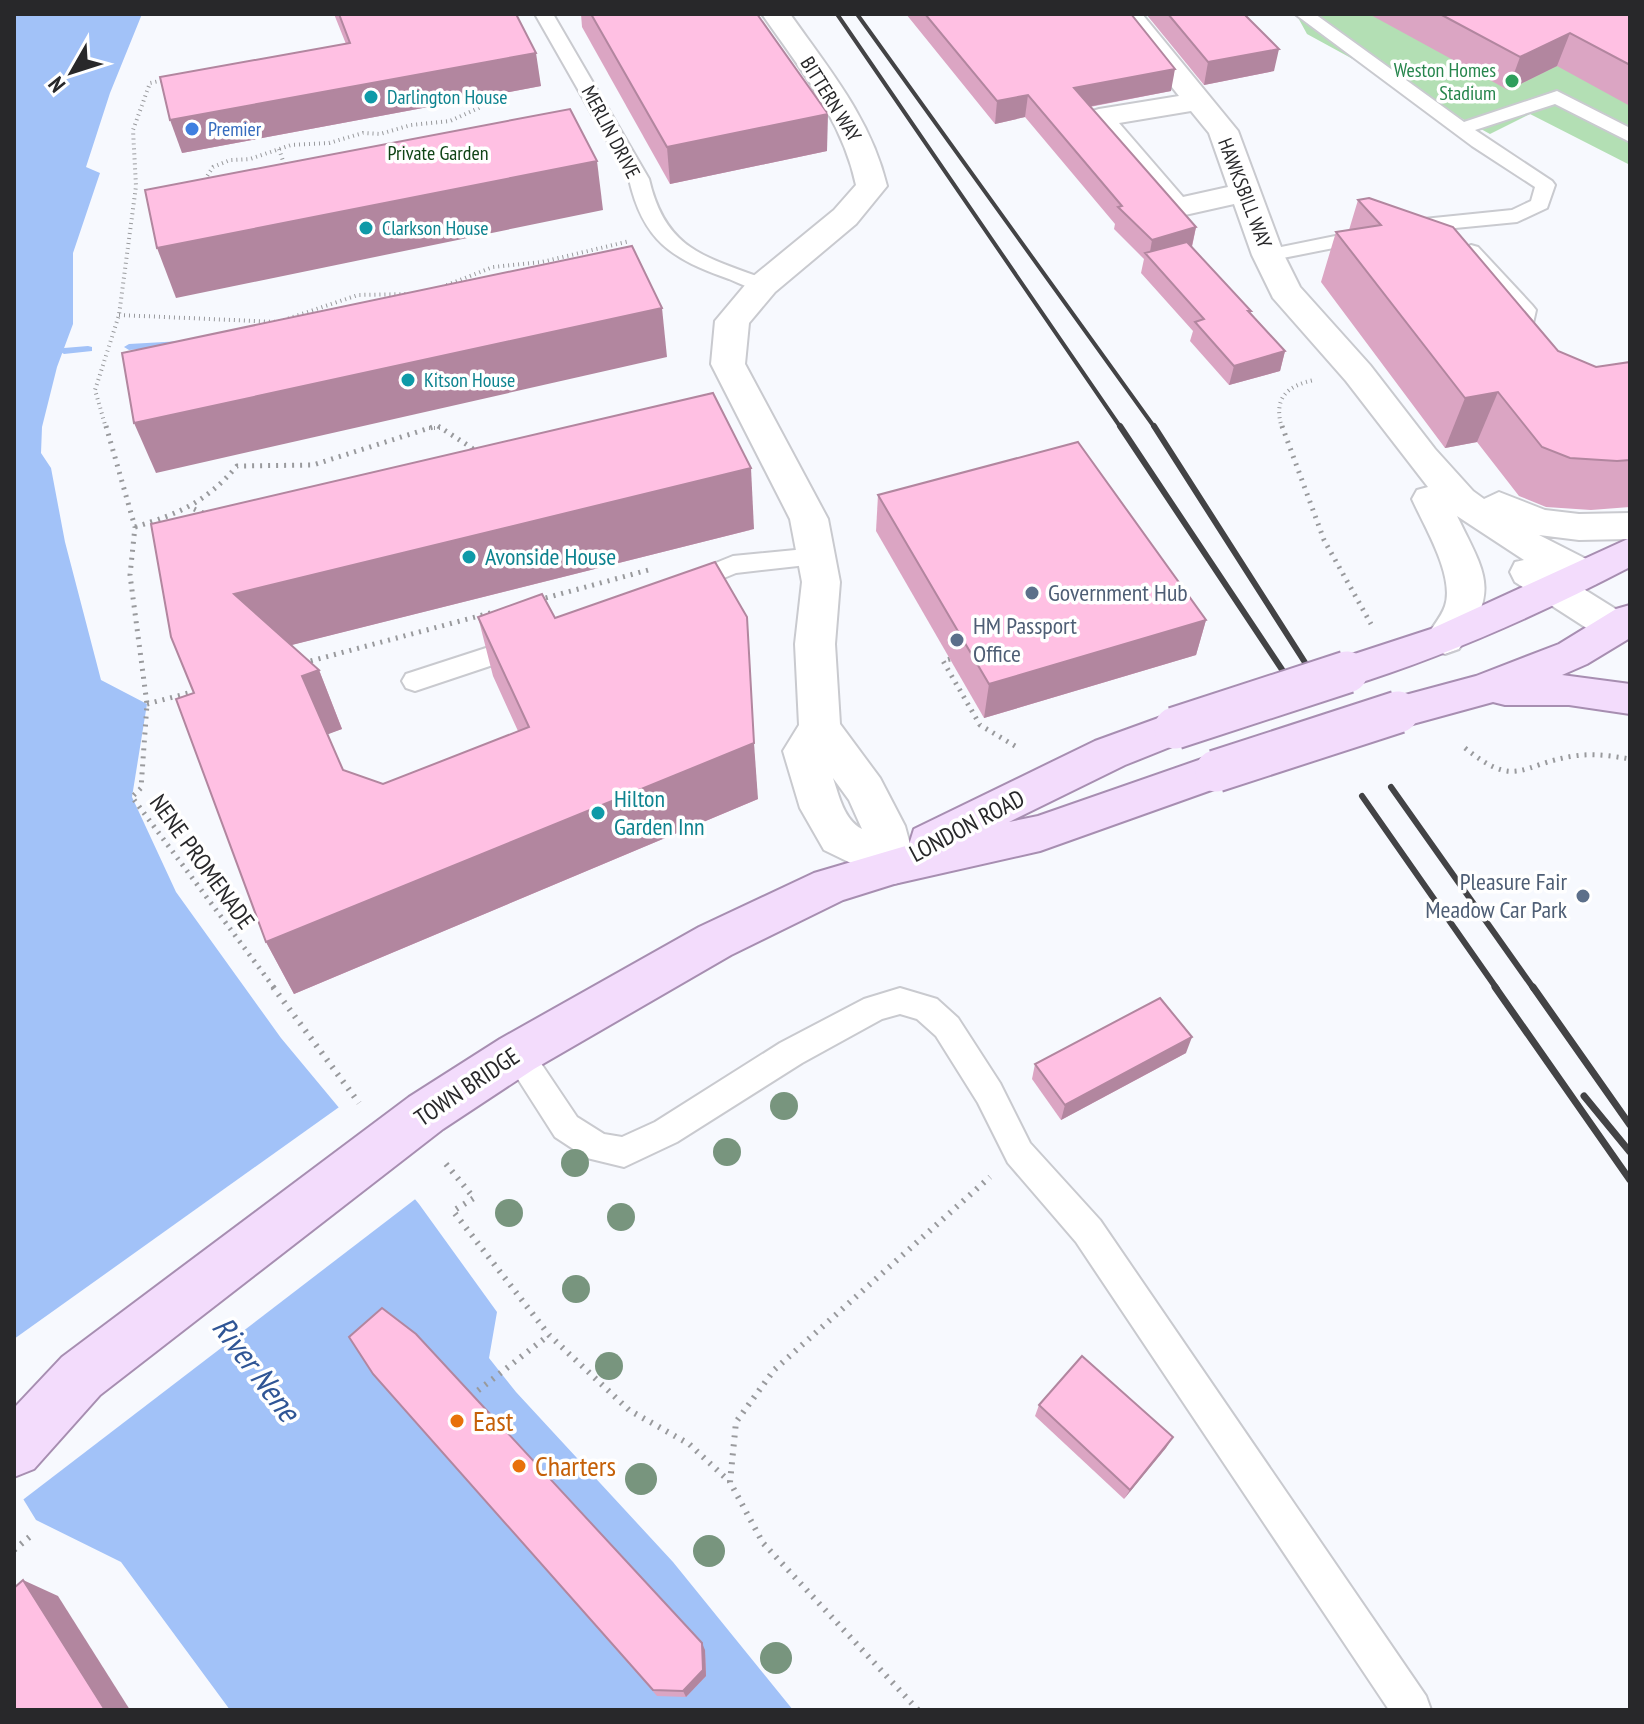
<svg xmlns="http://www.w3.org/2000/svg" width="1644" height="1724" viewBox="0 0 1644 1724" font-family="'PT Sans Narrow',sans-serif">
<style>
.green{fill:#b3dfb4}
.water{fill:#a2c2f8}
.pier{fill:#f7f9fe}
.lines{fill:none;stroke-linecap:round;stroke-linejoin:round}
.stream{fill:#a2c2f8;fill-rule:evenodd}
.lane-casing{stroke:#c9cacf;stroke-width:4}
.street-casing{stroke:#c9cacf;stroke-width:4}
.primary-casing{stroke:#a78eb1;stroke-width:4}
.path-far2{stroke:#999a9d;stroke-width:4;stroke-dasharray:1 4;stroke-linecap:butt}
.path-far1{stroke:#999a9d;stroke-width:5;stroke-dasharray:2 6;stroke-linecap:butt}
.path{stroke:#999a9d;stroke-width:6;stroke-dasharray:2 7;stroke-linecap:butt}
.lane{fill:#fff;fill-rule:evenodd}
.street{fill:#fff;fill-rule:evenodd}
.primary{fill:#f3dcfc;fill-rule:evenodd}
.rail-far2{stroke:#434345;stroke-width:4}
.rail-far1{stroke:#434345;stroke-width:6}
.rail{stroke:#434345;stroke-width:7}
.primary-bridge-casing{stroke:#a78eb1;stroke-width:45;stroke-linecap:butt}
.primary-bridge{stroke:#f3dcfc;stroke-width:41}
.tree{fill:#78957e}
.wall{fill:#dba5c3}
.shaded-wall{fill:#b2869f}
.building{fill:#ffc0e3;stroke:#b2869f;stroke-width:2}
.leisure-dot{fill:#2e9e5b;stroke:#fff;stroke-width:3}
.culture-dot{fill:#0f9aa8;stroke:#fff;stroke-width:3}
.shop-dot{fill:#3f7fe0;stroke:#fff;stroke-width:3}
.service-dot{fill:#5c6f8a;stroke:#fff;stroke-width:3}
.food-dot{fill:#e8710a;stroke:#fff;stroke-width:3}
.labels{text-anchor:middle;stroke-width:7;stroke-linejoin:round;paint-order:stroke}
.far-leisure-label{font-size:20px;fill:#27864d;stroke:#fff;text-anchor:end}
.far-culture-label{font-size:20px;fill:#0d838f;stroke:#fff;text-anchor:start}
.far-street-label{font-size:20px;fill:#28282a;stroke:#fff}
.far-shop-label{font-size:20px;fill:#366cbe;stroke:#fff;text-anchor:start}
.far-park-label{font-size:20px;fill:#104416;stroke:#fff}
.culture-label{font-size:24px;fill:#0d838f;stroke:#fff;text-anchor:start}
.service-label{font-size:24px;fill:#4e5e75;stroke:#fff;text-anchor:start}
.street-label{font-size:24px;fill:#28282a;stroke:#fff}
.near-food-label{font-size:28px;fill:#c56008;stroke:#fff;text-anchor:start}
.near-water-label{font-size:32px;font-style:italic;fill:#2f5595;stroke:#fff}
</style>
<rect width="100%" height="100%" fill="#f7f9fe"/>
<path class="green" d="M1296,14H1630V165L1530,114L1490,134L1307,34Z"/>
<path class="water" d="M14,14H142L110,93L86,167L100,173L73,253V324L57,367L42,427L41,453L51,468L65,542L101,680L147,704L132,797L176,892L281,1038L419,1204L497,1312L489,1358L516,1392L673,1562L793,1710H230L121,1562L36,1520L14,1484Z"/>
<path class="pier" d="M342,1105L418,1197L20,1502L14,1492V1339Z"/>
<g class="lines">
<g class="stream">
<path d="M182,341L186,342V346L129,350L124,347L129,344Z"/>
<path d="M88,346L92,347V351L64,354L59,351L64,348Z"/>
</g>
<g class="lane-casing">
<g id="lane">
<path d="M535,14H553L649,179C666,252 707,257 770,281L773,285L770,289C756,293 742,284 729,279C672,259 643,241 629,179Z"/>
<path d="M1295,14H1315L1464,122L1557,91L1630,128V142L1555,104L1475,130L1552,181L1555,185L1547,208L1517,222L1414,232L1268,261L1261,259L1258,255L1261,251L1414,220L1512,210L1531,201L1535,187L1472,146Z"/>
<path d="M1471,245L1478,247L1532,305L1536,310L1531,332L1503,340L1495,338L1492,333L1495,328L1513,323L1514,311L1461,251Z"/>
<path d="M816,548L825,551L828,557L825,563L736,573L685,594L676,591L673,585L676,579L733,556Z"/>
<path d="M523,636L532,638L536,645L532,652L415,691L406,688L402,681L406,674Z"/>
<path d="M900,988L937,999L958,1018L1000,1083L1030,1143L1100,1220L1426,1696L1431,1710H1389L1076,1242L1008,1163L978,1103L936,1036L917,1019L900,1014L882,1019L802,1063L677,1142L624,1167L587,1158L555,1137L502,1054L506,1044L517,1040L528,1044L577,1117L604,1134L622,1137L655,1122L780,1043L864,999Z"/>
</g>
</g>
<g class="street-casing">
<g id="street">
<path d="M762,14H790C829,69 871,119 887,186L856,224L775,292L749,323L745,364L828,519L840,582L835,644L840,724L880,778L905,826L916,866L910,879L894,884L824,850L800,808L783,751L799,725L795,644L802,582L790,519L711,364L715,321L751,278L834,210L856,185C842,119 800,69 762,14ZM833,778L849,800L862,829C844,820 839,796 833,778Z"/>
<path d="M1114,14H1142L1238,131L1284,255L1300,287L1370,365L1435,449L1473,491L1484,499L1499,492L1545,510L1579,514L1630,513V539L1579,540L1539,535L1596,564L1601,574L1596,584L1582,588L1630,618V638L1616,642L1602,638L1515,582L1510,572L1515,562L1524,560L1457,516C1487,577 1499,589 1459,649L1445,654L1431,649L1425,639C1431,628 1441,618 1445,606C1455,576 1424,526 1412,499L1417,490L1428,487L1346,381L1273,298L1252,255L1234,204L1176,217L1165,215L1084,118L1089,112L1099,109L1179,96ZM1191,111L1209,133L1228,187L1183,197L1119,123Z"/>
</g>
</g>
<g class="primary-casing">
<g id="primary">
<path d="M1630,538V567C1538,615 1446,656 1347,687L1333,683L1327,672L1333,661L1431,629Z"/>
<path d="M1630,605V638L1587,664L1562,675L1630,684V714L1569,705H1505L1493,702L1398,728L1383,723L1377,712L1383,701L1476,676L1559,644L1616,609Z"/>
<path d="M1175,712L1190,717L1196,728L1190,739L1125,765L1009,822L1038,816L1216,754L1231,759L1237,771L1231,783L1040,851L894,884L843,900L731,955L534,1069L443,1129L100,1395L34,1469L14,1477V1408L62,1357L409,1097L500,1039L699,927L814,873L909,845L914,829L1095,741Z"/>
</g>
</g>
<g class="path-far2">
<path d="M279,149L285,167"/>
<path d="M202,184L213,167L230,160L250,159L291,145L329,143L363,133L380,134L411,125L450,121L481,107"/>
<path d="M442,287L493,267L542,262L630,241"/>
<path d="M119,315L278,322L358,295L409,294"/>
<path d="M106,428L95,390L119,315L136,186L133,130L150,83L164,80"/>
<path d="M429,428H441"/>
<path d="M1282,428C1273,399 1286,386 1314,380"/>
</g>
<g class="path-far1">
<path d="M106,426L135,527L130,575L147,704L141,788L132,797L275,989"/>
<path d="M438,426L472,448L474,456"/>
<path d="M1282,426L1324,540L1371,624"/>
<path d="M194,509L205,514"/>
<path d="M135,527C180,513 205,503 237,466L313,465L436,426"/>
<path d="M538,600L652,569"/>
<path d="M950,659L943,661L980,725L1020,749"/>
<path d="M303,663L494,612"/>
<path d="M147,704L200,690"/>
<path d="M1465,748C1517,790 1520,764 1574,756C1593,753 1612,756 1630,759"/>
</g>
<g class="path">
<path d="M273,987L359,1103"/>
<path d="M446,1164L474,1198L453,1211L549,1335L629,1410L689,1444L729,1481"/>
<path d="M471,1396L549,1335"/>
<path d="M14,1550L33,1534"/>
<path d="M918,1710L763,1543L730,1482L736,1422L774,1370L990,1177"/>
</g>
<use href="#lane" class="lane"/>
<use href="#street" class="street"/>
<use href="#primary" class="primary"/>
<g class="rail-far2">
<path d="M837,14L1121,428"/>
<path d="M857,14L1155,428"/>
</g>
<g class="rail-far1">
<path d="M1120,426L1283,671"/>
<path d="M1154,426L1306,664"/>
<path d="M1391,787L1534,989"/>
<path d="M1362,796L1497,989"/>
</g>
<g class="rail">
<path d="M1495,987L1630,1180"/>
<path d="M1533,987L1630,1125"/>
<path d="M1584,1096L1630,1152"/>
</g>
<g class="primary-bridge-casing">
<g id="primary-bridge">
<path d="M1175,728L1347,672"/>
<path d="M1216,771L1398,712"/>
</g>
</g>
<use href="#primary-bridge" class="primary-bridge"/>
</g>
<g class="tree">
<circle cx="784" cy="1106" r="14"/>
<circle cx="727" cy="1152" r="14"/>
<circle cx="575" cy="1163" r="14"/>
<circle cx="509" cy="1213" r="14"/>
<circle cx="621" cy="1217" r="14"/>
<circle cx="576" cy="1289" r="14"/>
<circle cx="609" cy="1366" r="14"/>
<circle cx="641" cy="1479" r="16"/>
<circle cx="709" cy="1551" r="16"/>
<circle cx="776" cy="1658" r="16"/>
</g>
<g class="wall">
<path d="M334,14H516L541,86L182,153L346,44Z"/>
<path d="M581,14H591L827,151L670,184L582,27Z"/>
<path d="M906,14H1131L1171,91L1090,107L1196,227L1192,247L1285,351L1280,371L1229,385L1190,341L1193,331L1141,273L1144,259L1114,229L1115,224L1025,117L995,124Z"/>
<path d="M1146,14H1244L1274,71L1204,85Z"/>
<path d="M1369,14H1630V106L1557,66L1508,90Z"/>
<path d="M1358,200L1558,351L1596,367L1630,362V507L1591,510L1546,507L1519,496L1477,442L1445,448L1321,282L1336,232L1349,230Z"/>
<path d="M878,495L1206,620L1196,655L984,718L876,531Z"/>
<path d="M754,529L291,645L319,670L342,729L327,734L343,770L383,784L518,731L493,676L478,617L555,618L758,799L294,994L266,942L194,693L171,637Z"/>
<path d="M1186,1053L1061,1120L1032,1079L1035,1064Z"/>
<path d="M373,1374L705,1650L706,1676L686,1697L657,1696Z"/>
<path d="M1039,1405L1173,1437L1124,1499L1035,1416Z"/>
</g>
<g class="shaded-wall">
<path d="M1570,33L1557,66L1508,90L1520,57Z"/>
<path d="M1279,49L1274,71L1204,85L1208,62Z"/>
<path d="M536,53L541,86L182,153L170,120Z"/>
<path d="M1175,69L1171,91L1071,110L1074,88Z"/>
<path d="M1028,95L1025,117L995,124L997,101Z"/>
<path d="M828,114L827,151L670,184L667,147Z"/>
<path d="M597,161L603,210L176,298L157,248Z"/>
<path d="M1196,227L1191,250L1149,258L1152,240Z"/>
<path d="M662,308L667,357L156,473L134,423Z"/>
<path d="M1285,351L1280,371L1229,385L1234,366Z"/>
<path d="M1498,392L1477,442L1445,448L1465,398Z"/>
<path d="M751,468L754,529L260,653L234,594Z"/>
<path d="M1206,620L1196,655L984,718L989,684Z"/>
<path d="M319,670L342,729L326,735L302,676Z"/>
<path d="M754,743L758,799L294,994L266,942Z"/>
<path d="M1192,1037L1186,1053L1061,1120L1065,1105Z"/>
<path d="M1173,1437L1166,1448L1124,1499L1130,1490Z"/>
<path d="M23,1580L58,1596L130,1710H105Z"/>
<path d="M702,1643L705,1650L706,1676L686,1697L683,1691Z"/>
</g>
<g class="building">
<path d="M339,14H516L536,53L170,120L160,77L350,43Z"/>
<path d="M591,14H757L828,114L667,147Z"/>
<path d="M925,14H1131L1175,69L1074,88L1196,227L1152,240L1118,207L1122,206L1028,95L997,101Z"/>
<path d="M1168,14H1244L1279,49L1208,62Z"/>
<path d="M1440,14H1630V65L1570,33L1520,57Z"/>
<path d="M570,109L597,161L157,248L145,190Z"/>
<path d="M1369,198L1453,227L1558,351L1596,367L1630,362V460L1617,461L1570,458L1542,447L1498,392L1465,398L1336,232L1381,225L1358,200Z"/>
<path d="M1187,242L1251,311H1248L1285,351L1234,366L1195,322L1204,319L1145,253Z"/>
<path d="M632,246L662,308L134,423L122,353Z"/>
<path d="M713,393L751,468L234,594L319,670L302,676L343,770L383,784L529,727L478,617L542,594L555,618L715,562L747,617L754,743L266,942L176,699L194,693L171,637L151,524Z"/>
<path d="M1078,442L1206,620L989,684L878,495Z"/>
<path d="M1160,998L1192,1037L1065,1105L1035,1064Z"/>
<path d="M382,1308L416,1334L702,1643L703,1670L683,1691L653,1690L373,1374L349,1337Z"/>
<path d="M1082,1356L1173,1437L1130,1490L1039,1405Z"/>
<path d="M23,1580L105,1710H14V1588Z"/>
</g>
<circle class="leisure-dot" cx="1512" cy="81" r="8"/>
<g class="culture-dot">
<circle cx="371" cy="97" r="8"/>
<circle cx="366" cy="228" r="8"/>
<circle cx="408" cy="380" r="8"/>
<circle cx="469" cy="557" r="8"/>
<circle cx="598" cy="813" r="8"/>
</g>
<circle class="shop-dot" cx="192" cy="129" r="8"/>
<g class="service-dot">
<circle cx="1032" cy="593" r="8"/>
<circle cx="957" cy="640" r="8"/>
<circle cx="1583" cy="896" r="8"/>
</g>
<g class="food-dot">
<circle cx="457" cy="1421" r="8"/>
<circle cx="519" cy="1466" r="8"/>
</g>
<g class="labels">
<g class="far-leisure-label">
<text x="1496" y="77">Weston Homes<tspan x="1496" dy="23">Stadium</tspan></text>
</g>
<g class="far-culture-label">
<text x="387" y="104">Darlington House</text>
<text x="382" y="235">Clarkson House</text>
<text x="424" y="387">Kitson House</text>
</g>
<g class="far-street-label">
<text transform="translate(831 99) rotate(58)" y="7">BITTERN WAY</text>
<text transform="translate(611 132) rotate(62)" y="7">MERLIN DRIVE</text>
<text transform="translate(1245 193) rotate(69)" y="7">HAWKSBILL WAY</text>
</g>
<g class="far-shop-label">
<text x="208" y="136">Premier</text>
</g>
<g class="far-park-label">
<text x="438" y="160">Private Garden</text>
</g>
<g class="culture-label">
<text x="485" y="565">Avonside House</text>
<text x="614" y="807">Hilton<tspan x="614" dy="28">Garden Inn</tspan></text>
</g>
<g class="service-label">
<text x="1048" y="601">Government Hub</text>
<text x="973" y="634">HM Passport<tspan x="973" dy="28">Office</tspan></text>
<text x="1567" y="890" text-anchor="end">Pleasure Fair<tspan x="1567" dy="28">Meadow Car Park</tspan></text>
</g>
<g class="street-label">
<text transform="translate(967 826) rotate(-28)" y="8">LONDON ROAD</text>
<text transform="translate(202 862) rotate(54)" y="8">NENE PROMENADE</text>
<text transform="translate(467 1087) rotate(-34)" y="8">TOWN BRIDGE</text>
</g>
<g class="near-food-label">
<text x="473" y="1431">East</text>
<text x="535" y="1476">Charters</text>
</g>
<g class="near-water-label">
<text transform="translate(256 1369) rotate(53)" y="11">River Nene</text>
</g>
</g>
<rect width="1644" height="1724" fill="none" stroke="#28282a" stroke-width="32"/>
<g transform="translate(72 72) rotate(231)" stroke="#ffffff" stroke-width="6" paint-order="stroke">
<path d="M0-6L14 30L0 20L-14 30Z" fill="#28282a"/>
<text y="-12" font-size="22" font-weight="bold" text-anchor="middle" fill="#28282a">N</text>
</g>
</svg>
